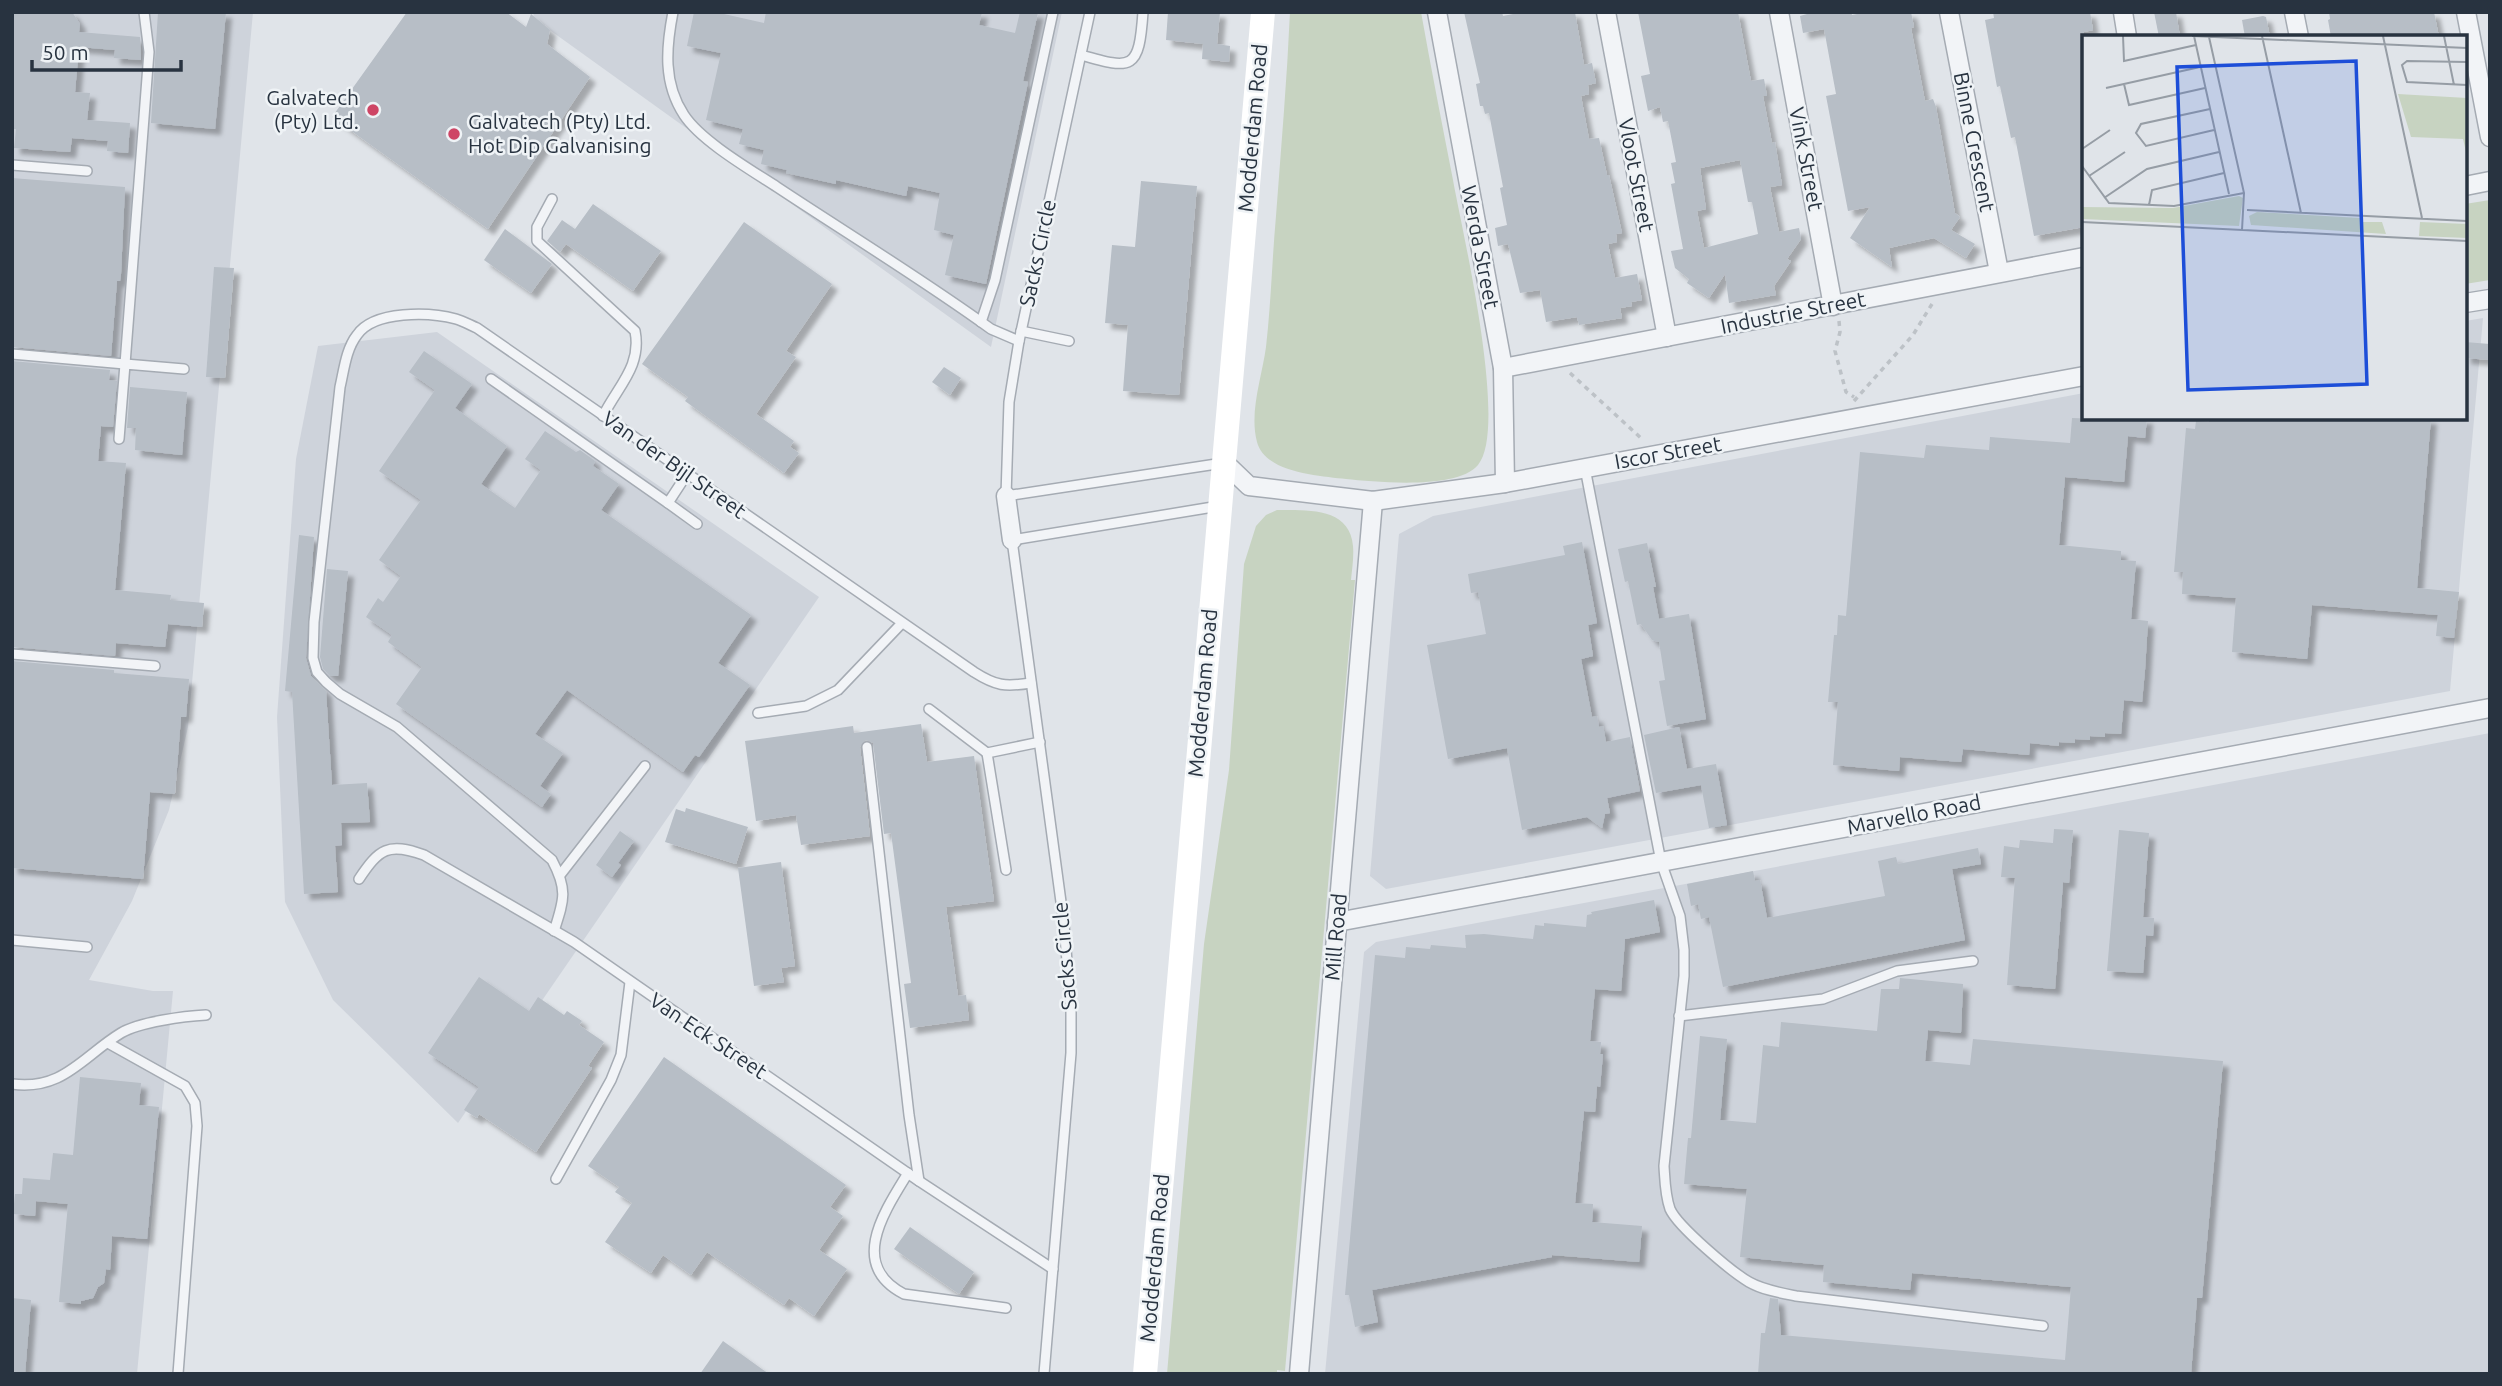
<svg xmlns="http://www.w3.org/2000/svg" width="2502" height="1386" viewBox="0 0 2502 1386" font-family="Ubuntu,sans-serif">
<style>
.built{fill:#ced3db}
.green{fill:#c7d3c1}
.building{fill:#b7bec6;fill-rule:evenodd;filter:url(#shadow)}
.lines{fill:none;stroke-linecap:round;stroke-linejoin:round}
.lane-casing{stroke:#a5abb3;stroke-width:12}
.street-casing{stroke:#a5abb3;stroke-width:21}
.path{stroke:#bdc2c7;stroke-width:3.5;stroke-dasharray:5 5;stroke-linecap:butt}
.lane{stroke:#f2f4f7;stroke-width:9}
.street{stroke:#f2f4f7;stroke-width:18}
.secondary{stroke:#fff;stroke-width:24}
.poi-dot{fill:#ce4565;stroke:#eff3f6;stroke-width:2.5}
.labels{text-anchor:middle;stroke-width:5;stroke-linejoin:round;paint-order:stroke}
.poi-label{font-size:21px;fill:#283340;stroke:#eff3f6;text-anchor:end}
.street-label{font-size:21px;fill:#283340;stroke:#eff3f6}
.inset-road{fill:none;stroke:#969da5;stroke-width:2}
.view{fill:#1d4ed8;fill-opacity:0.15;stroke:#1d4ed8;stroke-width:3.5}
.inset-edge{fill:none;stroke:#283340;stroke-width:3.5}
</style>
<defs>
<filter id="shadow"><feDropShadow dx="6" dy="6" stdDeviation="2" flood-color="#0004"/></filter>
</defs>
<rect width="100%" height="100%" fill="#e0e4e9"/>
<g class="built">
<path d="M12,12H253L188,727L169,810L132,901L89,980L153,991H173L137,1374H12Z"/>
<path d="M534,12H1062L991,347L533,18Z"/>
<path d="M2483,318L2450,691L1386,889L1370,876L1399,534L1433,516L2084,393V418H2465V321Z"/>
<path d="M437,332L819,597L458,1123L333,1000L285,902L277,717L296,459L318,346Z"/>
<path d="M2490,733V1374H1325L1364,952L1376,942Z"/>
</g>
<g class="green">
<path d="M1290,12H1421C1431,68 1442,124 1453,180C1462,230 1509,428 1478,465C1457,490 1377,482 1346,479C1320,476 1265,473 1257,442C1249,412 1262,377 1266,347C1271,304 1272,260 1276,216C1281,148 1287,80 1290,12Z"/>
<path d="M2490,200V280L2465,284V204Z"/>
<path d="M1277,510C1307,510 1350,507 1353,546C1354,557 1352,569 1351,580H1355L1285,1371L1277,1370V1374H1167L1204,944L1229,770L1244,564L1256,526L1266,515Z"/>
</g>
<g class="building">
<path d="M12,12H72L80,24L79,32L140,37L141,60L114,58L115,50L79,47L75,92L90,93L87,120L130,123L128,153L107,151L108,141L72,138L70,152L14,148L16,129H12Z"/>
<path d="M158,12H226L215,129L151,123Z"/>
<path d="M407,12H506L526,27L531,14L550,30L547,44L590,77L488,229L332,117Z"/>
<path d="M694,12H715L764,23L766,12H982L979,25L1015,33L1020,12H1038L1023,81L1028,82L986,284L945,275L954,235L934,230L940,193L908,186L906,196L836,180V184L786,173L787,170L761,164L764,150L739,144L743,129L706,120L721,53L687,46Z"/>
<path d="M1168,12H1220L1217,44L1230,46L1229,62L1202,59L1203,44L1166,40Z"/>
<path d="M1464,12H1502L1503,16L1523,12H1575L1584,65L1592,63L1596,83L1588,85L1589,94L1581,96L1589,139L1599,138L1607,175H1609L1622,233L1616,234L1617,242L1608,244L1615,278L1637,274L1642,300L1631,302L1632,306L1620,308L1622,318L1579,325L1577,317L1546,322L1540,290L1520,293L1508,244L1498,246L1495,228L1507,225L1500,188L1503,187L1489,113L1485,114L1483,106H1480L1476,84L1480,83Z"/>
<path d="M1638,12H1738L1751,81L1764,79L1767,96H1763L1772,143L1775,142L1782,185L1770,187L1779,232L1799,228L1801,239L1787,259L1791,261L1774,286L1776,295L1729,303L1725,274L1709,298L1687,283L1689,279L1675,268L1671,251L1683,249L1671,184L1675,183L1671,163L1676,162L1668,121L1663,122L1660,107L1648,111L1641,76L1650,74ZM1740,160L1748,202H1752L1758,234L1704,248L1697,211L1706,209L1700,168Z"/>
<path d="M1807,12H1851L1852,15L1867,12H1911L1914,27L1911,28L1925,101L1933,99L1936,107L1955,213L1960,217L1951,230L1975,244L1966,258L1934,238L1889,248L1892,267L1850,238L1870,207L1848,211L1826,96L1836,94L1824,29L1803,33L1800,16L1807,14Z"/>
<path d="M1993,12H2090L2093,30L2084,32V227L2034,236L2015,137L2011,138L2000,86L1997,87L1985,20L1994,18Z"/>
<path d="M2154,12H2176L2180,37H2159Z"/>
<path d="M2329,12H2434L2439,37H2331L2328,20L2330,19Z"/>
<path d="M2263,16L2266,17L2270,37H2245L2242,20Z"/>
<path d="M12,178L125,187L121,274L120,281H117L111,356L12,347Z"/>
<path d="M1141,181L1197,186L1179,395L1123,391L1128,325L1105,323L1112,245L1135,247Z"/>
<path d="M593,204L661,251L633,291L566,244L560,252L547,241L562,220L575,229Z"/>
<path d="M744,222L832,284L786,351L796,357L756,414L794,441L790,447L799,453L784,473L685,401L688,397L642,364Z"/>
<path d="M505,229L552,264L531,293L484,260Z"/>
<path d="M214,267L234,268L225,378L206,377Z"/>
<path d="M2465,342L2490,344V360L2465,358Z"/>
<path d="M424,351L472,384L455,408L507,446L481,484L515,508L541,470L525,459L545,431L576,452L580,450L595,461L593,466L619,484L601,510L751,615L718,663L750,685L699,757L695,755L683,772L567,690L535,734L563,753L540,786L551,794L542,807L396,704L422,667L388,642L392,635L366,617L378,598L383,602L401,576L379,560L421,500L379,471L435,390L409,372Z"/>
<path d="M12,361L110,370L109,380L117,381L113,427L101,426L98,461L126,463L115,590L171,595L170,600L204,603L202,627L168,624L165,647L116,643L115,656L12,647Z"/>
<path d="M944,367L961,378L950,395L932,382Z"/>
<path d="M130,387L187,392L182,455L135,450L136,428H127Z"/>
<path d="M2072,418L2128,420L2129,418H2147L2145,438L2128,436L2124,482L2065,477L2059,545L2121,551V560L2136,561L2131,619L2148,621L2145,670L2142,702L2124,700L2121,734L2105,733V737L2090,736V740L2075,739V743L2059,742V746L2030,743L2029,755L1963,749L1961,762L1900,757L1899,771L1833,765L1838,702H1828L1834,635H1837L1838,615L1846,616L1860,452L1924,458L1926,445L1989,450L1990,437L2070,443Z"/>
<path d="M2209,418H2431L2417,588L2459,592L2454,638L2436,636L2438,615L2312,605L2307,659L2232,652L2236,598L2182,594L2183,572H2174L2186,428L2195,429L2196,421L2209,422Z"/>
<path d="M299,535L314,537L306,658L311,676L326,691L332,785L367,783L370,822L341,823L342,845L335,846L338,892L304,894L292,692L285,691Z"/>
<path d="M1582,542L1597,623L1588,625L1593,656L1581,659L1592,717L1597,716L1599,727L1603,726L1606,742L1630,737L1640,791L1607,798L1610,813L1605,814L1602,828L1587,817L1522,830L1507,748L1448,759L1427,645L1486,634L1478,592L1471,593L1468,574L1565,555L1563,546Z"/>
<path d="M1647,543L1656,587H1653L1659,619L1689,614L1706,719L1667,726L1659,681L1665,680L1659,642L1652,640L1641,624L1637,625L1628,581L1625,582L1618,549Z"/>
<path d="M327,569L348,571L338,676H330L323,669L320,657Z"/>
<path d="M12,661L114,670V673L189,679L186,717H181L175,794L150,792L143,879L12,868Z"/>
<path d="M921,724L927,762L974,756L994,901L946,907L958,996L966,995L969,1020L910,1028L904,984L911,983L891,833L884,834L873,743L866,740L860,747L870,836L801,845L796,815L756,821L745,741L853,726L854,733Z"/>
<path d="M1679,727L1687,769L1716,764L1727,825L1709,828L1701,785L1656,793L1644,735Z"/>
<path d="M686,808L748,827L736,864L665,842L676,809L685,812Z"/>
<path d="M2054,829L2073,830L2069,883L2063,882L2055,989L2007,985L2015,878L2001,877L2004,846L2019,848L2020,840L2053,843Z"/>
<path d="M2119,830L2149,833L2143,917L2154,918L2153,936L2146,935L2143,973L2107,971Z"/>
<path d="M620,831L634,841L618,863L621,865L612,877L596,865Z"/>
<path d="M1978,848L1981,864L1952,869L1965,940L1723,987L1709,917L1701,919L1698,904L1691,906L1687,884L1753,871L1755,881L1760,880L1767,918L1885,896L1878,861L1896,857L1898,864Z"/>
<path d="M781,862L795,966L781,968L784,982L754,986L738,868Z"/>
<path d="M1654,900L1660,932L1625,939L1621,991L1595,989L1590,1041L1601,1042L1600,1054H1603L1600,1087L1597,1086L1595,1112L1584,1111L1575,1203L1593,1204L1592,1222L1642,1226L1639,1262L1552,1255V1257L1372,1290L1378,1322L1355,1327L1349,1295H1345L1375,955L1405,958L1406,947L1430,949L1431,945L1466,948L1465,935L1484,934L1533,939L1535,925L1544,926V923L1586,927L1587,915L1592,914L1591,912Z"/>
<path d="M479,977L529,1011L538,997L564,1015L567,1011L582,1021L579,1025L604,1042L588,1066L592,1068L536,1152L479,1114L477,1118L464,1110L479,1087L428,1053Z"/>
<path d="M1900,978L1963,984L1961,1033L1928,1030L1925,1061L1970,1065L1973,1039L2223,1061L2202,1298H2197L2191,1374H1758L1761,1333H1765L1770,1298L1778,1299L1781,1335L2065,1360L2071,1287L1912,1273L1910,1290L1823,1282L1824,1265L1740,1257L1747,1189L1684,1184L1688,1138H1691L1700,1036L1727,1039L1720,1120L1756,1123L1763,1045L1779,1047L1781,1022L1877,1031L1881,989H1899Z"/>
<path d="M664,1057L846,1185L830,1207L843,1216L819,1250L847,1269L814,1316L789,1298L784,1305L707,1252L691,1275L663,1255L651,1273L605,1242L632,1203L615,1192L619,1187L588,1166Z"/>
<path d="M80,1077L141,1083L139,1105L159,1107L147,1239L112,1236L110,1270L106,1269L104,1283L98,1287L93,1298L81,1301V1304L59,1302L68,1204L36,1201L35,1216L13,1214L15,1194H22L23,1178L50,1180L53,1153L73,1155Z"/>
<path d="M910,1227L974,1272L959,1294L894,1249Z"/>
<path d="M12,1298L31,1300L25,1374H12Z"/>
<path d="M723,1341L769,1374H700Z"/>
</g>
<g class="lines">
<g class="lane-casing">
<g id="lane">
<path d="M673,12C666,48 663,83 684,115C701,141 751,170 777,187C848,234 922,279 991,329L1019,341"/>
<path d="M1090,12L1019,341L1009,402L1006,496L1223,463"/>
<path d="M1081,55C1133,70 1139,70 1143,12"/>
<path d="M12,165L87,171"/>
<path d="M552,199L537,227V241L635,331C642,366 618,386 603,416"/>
<path d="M981,322L995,280L1053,12"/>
<path d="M1021,331L1069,341"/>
<path d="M12,354L125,364L149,52L144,12"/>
<path d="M491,379L668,503L687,474"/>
<path d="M119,439L125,364L184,369"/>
<path d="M1585,468L1661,862L1680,916L1684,950V976L1664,1166C1665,1181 1665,1195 1670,1209C1678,1227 1732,1272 1749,1282C1763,1290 1781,1293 1796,1296L2043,1326"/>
<path d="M668,503L697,524"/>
<path d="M12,654L155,666"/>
<path d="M929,709L987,753"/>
<path d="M758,713L806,706L838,690L902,623"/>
<path d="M867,747L909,1115L919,1181"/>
<path d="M1006,870L987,753L1040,742"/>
<path d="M560,875L645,766"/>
<path d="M359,879C379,849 388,842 424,855L574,942L919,1181L1053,1269"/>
<path d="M554,931C564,900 568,890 552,860L397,727L340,694L326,682L317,672L313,658L314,622L340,387C344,370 346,349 357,335C374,310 430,312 456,319C463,321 470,325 477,328L974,672C996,686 1005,687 1031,683"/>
<path d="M12,940L87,947"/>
<path d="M1679,1016L1823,999L1897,971L1973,961"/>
<path d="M108,1043L185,1086L195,1103L197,1126L178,1374"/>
<path d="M12,1084C63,1091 83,1056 121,1033C139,1022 185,1016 206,1015"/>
<path d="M908,1173C884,1212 848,1265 904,1294L1006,1308"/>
<path d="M556,1179L611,1080L621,1055L630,982"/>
<path d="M1044,1374L1071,1053V1012L1064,924L1012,540L1219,506"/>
</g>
</g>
<g class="street-casing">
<g id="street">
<path d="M1437,12L1503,368L1505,483"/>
<path d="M1606,12L1667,337"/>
<path d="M1779,12L1833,306"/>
<path d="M1949,12L1999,272"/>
<path d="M2123,12L2127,37"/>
<path d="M2294,12L2299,37"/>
<path d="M2466,12L2490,137"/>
<path d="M2465,186L2490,181"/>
<path d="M2465,303L2490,299"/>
<path d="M1503,368L2084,257"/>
<path d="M1225,463L1249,486L1373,501L1505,483L2084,376"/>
<path d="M1006,496L1012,540"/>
<path d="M1337,922L2490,708"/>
<path d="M1299,1374L1373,501"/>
</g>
</g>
<g class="path">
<path d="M1839,321L1840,332L1835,351L1846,392L1854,397"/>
<path d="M1570,373L1642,439"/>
<path d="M1854,401L1913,335L1932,304"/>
</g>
<use href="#lane" class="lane"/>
<use href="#street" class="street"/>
<path class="secondary" d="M1145,1374C1183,920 1225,466 1263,12"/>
</g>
<g class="poi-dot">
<circle cx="373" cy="110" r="7"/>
<circle cx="454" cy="134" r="7"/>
</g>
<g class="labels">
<g class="poi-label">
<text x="359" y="105">Galvatech<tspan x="359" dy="24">(Pty) Ltd.</tspan></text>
<text x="468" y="129" text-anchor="start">Galvatech (Pty) Ltd.<tspan x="468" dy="24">Hot Dip Galvanising</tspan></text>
</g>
<g class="street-label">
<text transform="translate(1253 128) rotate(-85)" y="7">Modderdam Road</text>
<text transform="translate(1974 142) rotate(79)" y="7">Binne Crescent</text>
<text transform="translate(1806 159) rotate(79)" y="7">Vink Street</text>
<text transform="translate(1636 175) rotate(79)" y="7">Vloot Street</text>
<text transform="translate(1480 247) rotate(79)" y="7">Werda Street</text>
<text transform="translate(1038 253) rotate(-78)" y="7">Sacks Circle</text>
<text transform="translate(1793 313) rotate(-11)" y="7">Industrie Street</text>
<text transform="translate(1668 453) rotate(-10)" y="7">Iscor Street</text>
<text transform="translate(674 465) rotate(35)" y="7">Van der Bijl Street</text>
<text transform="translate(1203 693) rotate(-85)" y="7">Modderdam Road</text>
<text transform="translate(1914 815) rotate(-11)" y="7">Marvello Road</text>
<text transform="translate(1336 937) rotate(-85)" y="7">Mill Road</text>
<text transform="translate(1065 956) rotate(-95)" y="7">Sacks Circle</text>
<text transform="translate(708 1036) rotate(34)" y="7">Van Eck Street</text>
<text transform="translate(1155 1258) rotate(-85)" y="7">Modderdam Road</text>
</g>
</g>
<g transform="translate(2082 35)">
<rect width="385" height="385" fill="#e0e4e9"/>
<path d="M316,59L385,63V121L381,104L329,102ZM157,161L161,163L157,191L0,184V172L91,173ZM175,177L278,183L281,187H300L304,199L169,190L167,181ZM338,187L385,189V203L337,201Z" fill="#c7d3c1"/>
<path class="inset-road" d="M41,1L42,26L114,10M110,1L385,13M112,1L147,159M180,1L219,178M301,1L340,183M362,1L372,50M127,2L162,158L160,195M385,27L325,26L320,30L325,47L385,50M42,49L47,70L123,53M24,53L118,32M128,74L59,89L54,98L64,111L132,95M0,114L28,95M0,131L27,168L92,171L162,158M7,141L43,117M22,163L65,134L137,117M67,170L70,155L142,138M165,175L385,186M0,187L385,206"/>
<path class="view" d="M274,26L285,349L106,355L95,32Z"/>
<rect width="385" height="385" class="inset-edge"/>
</g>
<rect width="2502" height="1386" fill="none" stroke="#283340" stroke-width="28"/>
<path d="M32 60v10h149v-10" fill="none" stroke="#283340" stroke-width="3.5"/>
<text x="42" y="60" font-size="21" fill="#283340" stroke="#eff3f6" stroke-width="5" paint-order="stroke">50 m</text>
</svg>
